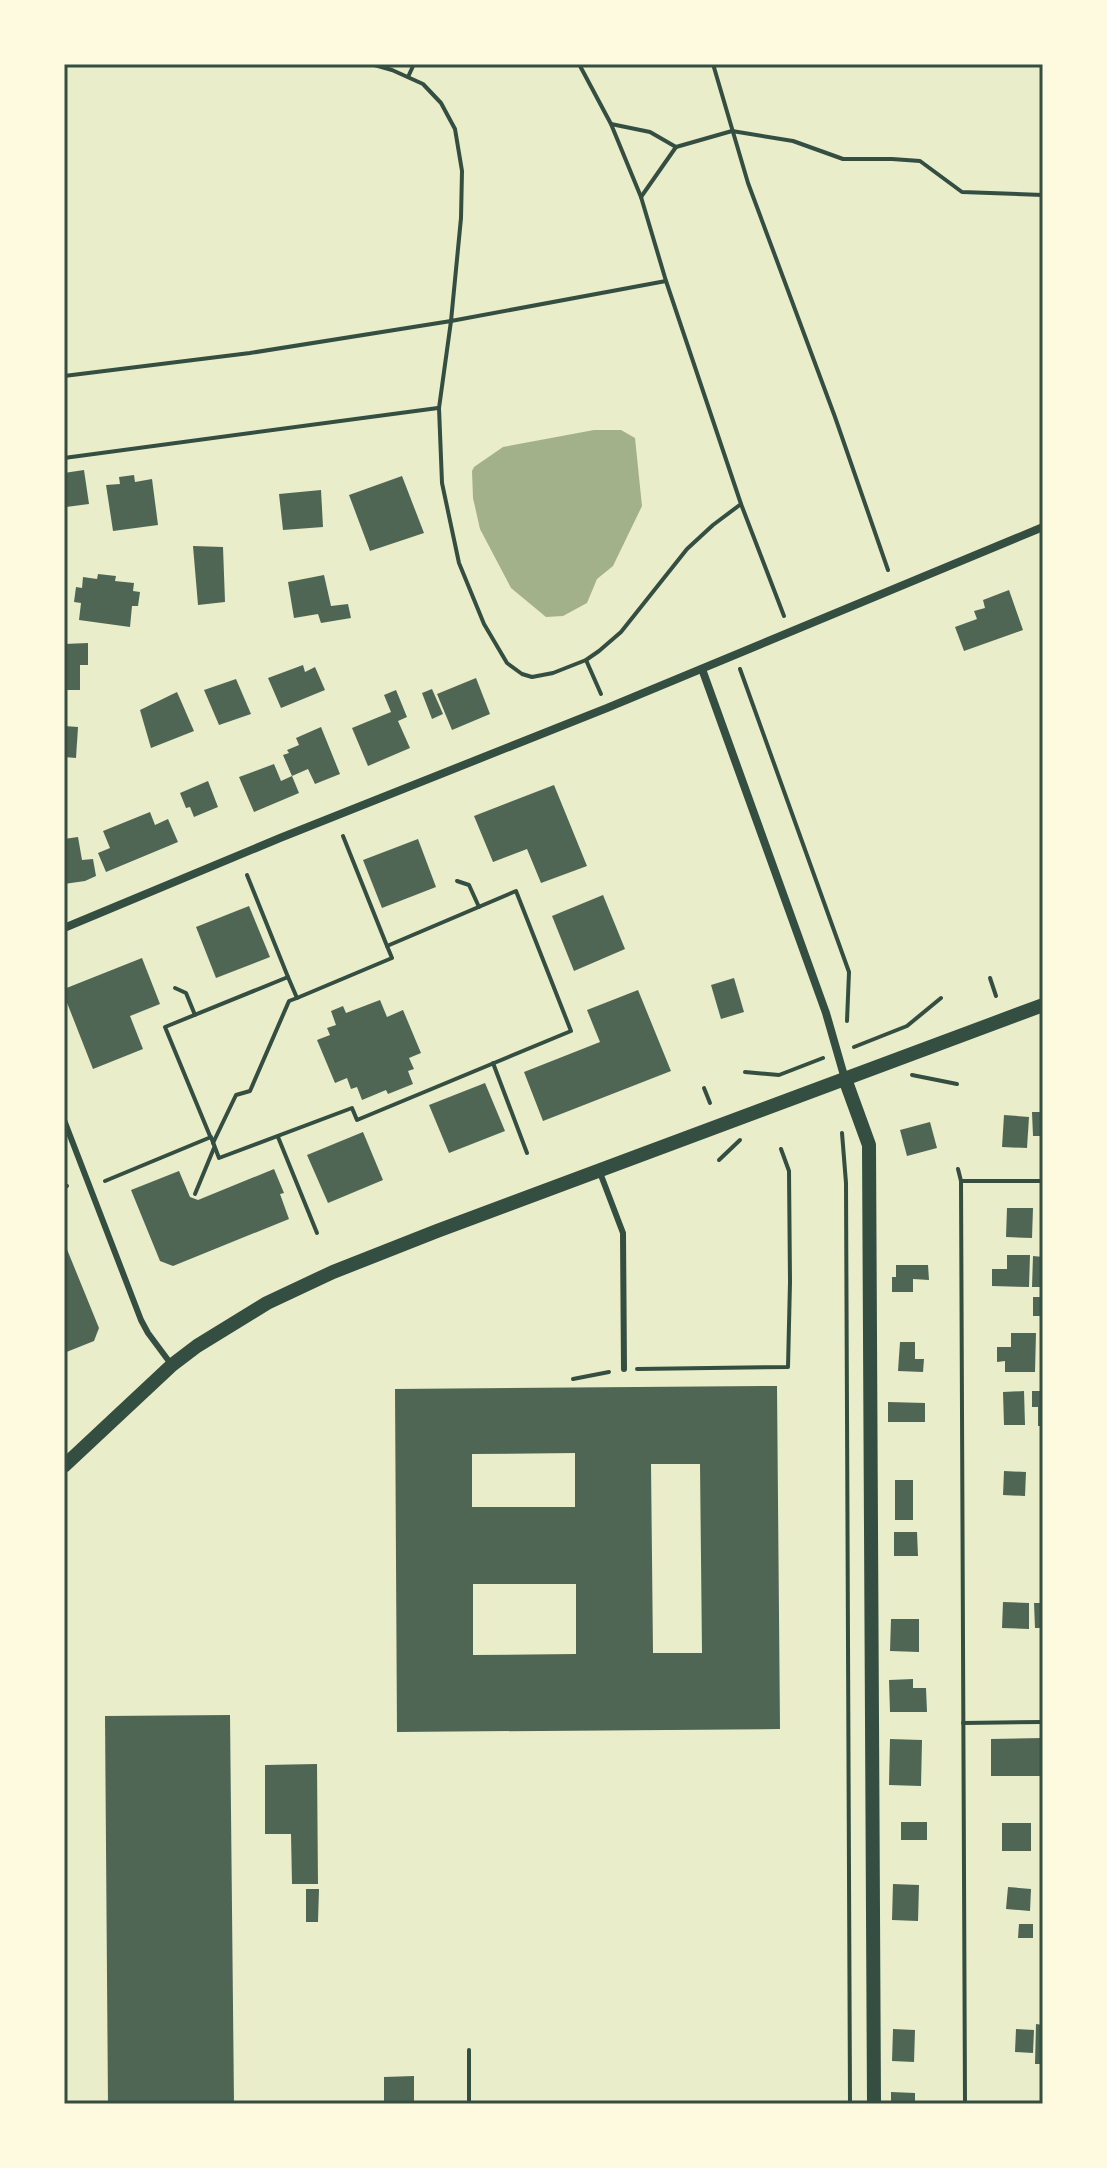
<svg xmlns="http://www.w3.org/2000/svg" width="1107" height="2168" viewBox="0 0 1107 2168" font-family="Lora,serif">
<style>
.water{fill:#a3b18a}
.building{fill:#4f6655;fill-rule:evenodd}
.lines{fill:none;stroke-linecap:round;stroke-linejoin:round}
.path{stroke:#344e41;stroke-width:4}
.service{stroke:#344e41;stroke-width:6}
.minor{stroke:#344e41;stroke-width:8}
.tertiary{stroke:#344e41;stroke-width:14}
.neatline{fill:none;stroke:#344e41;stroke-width:3}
</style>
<rect width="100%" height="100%" fill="#e9edc9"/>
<path class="water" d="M594,430H621L635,438L642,506L613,566L597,579L587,603L563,616L546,617L511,588L480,529L473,498L472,471L474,467L503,447Z"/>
<g class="building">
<path d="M84,470L89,504L66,507L64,473Z"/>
<path d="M134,475L135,482L152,479L158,525L113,531L106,485L120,484L119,477Z"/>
<path d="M402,476L424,533L370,551L349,495Z"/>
<path d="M321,490L323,527L283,530L279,494Z"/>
<path d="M193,546L223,547L225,602L198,605Z"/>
<path d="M98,574L116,576L115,581L134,583L133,591L140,592L138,606H132L130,627L79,620L81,603L74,602L76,587L82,588L83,577L97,579Z"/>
<path d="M324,575L331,606L348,604L351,618L321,623L318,614L294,618L288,582Z"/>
<path d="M1009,590L1023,630L964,651L955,627L977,619L974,611L985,608L983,600Z"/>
<path d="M88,643V665H80V690H64V644Z"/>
<path d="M303,665L305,672L315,667L325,690L281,708L268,678Z"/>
<path d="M476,678L490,714L452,730L437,694Z"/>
<path d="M236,679L251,714L219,725L204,690Z"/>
<path d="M432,689L443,714L432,719L422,693Z"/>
<path d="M396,690L407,717L398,721L410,748L368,766L352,728L391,712L384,695Z"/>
<path d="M177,692L194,731L151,748L140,710Z"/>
<path d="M64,726L78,727L76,758L64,757Z"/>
<path d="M321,727L340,774L315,784L308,769L292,776L283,755L289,753L287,750L299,745L296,738Z"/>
<path d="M274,764L281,781L292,776L299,793L254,812L239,777Z"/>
<path d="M208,781L218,807L194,817L190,807L186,808L180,793Z"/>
<path d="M554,785L587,866L541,883L527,849L493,862L474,816Z"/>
<path d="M150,812L155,825L168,819L178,842L106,872L98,853L110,848L103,831Z"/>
<path d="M78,837L82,860L93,859L96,876L85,881L64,884V839Z"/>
<path d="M418,839L436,887L382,908L363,860Z"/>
<path d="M603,895L625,949L574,971L552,916Z"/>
<path d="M249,906L270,957L216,978L196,927Z"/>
<path d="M142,958L160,1004L130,1016L143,1049L93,1069L64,995V989Z"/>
<path d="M734,978L744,1012L721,1019L711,985Z"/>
<path d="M638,990L671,1071L543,1121L524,1072L600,1042L587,1010Z"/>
<path d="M380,1000L387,1017L403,1010L421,1053L409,1058L414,1069L408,1071L413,1084L388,1094L386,1090L362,1100L357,1087L351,1089L347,1078L335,1083L317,1040L330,1035L327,1028L336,1025L331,1011L343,1006L346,1013Z"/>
<path d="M485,1083L505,1131L449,1153L429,1105Z"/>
<path d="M1032,1112H1043V1136H1033Z"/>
<path d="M1004,1115L1029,1117L1027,1148L1002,1147Z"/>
<path d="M930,1122L937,1148L907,1156L900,1130Z"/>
<path d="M363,1132L383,1180L328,1203L307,1155Z"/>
<path d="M274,1169L284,1193L280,1194L289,1219L173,1266L160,1261L131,1190L179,1171L190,1197L198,1200Z"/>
<path d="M1007,1208H1033L1032,1238L1006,1237Z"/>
<path d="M64,1242L99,1328L94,1341L64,1353Z"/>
<path d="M1007,1255H1030L1029,1287L992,1286V1269H1007Z"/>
<path d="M1033,1256L1043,1257V1287H1032Z"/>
<path d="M896,1265H928L929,1280L913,1279V1292H892V1277H896Z"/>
<rect x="1033" y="1297" width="10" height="19"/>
<path d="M1011,1333H1036L1035,1372H1005V1361L997,1362V1347H1011Z"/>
<path d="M900,1342H915V1359H924L923,1372L898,1371Z"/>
<path d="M777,1386L780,1729L397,1732L395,1389ZM575,1453V1507H472V1454ZM651,1464H700L702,1653H653ZM473,1584H576V1654L473,1655Z"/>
<path d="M1024,1391L1025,1425H1004L1003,1392Z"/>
<path d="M1032,1391H1043V1426H1038V1407H1032Z"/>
<path d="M888,1402L925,1403V1422H888Z"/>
<path d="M1004,1471L1026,1472L1025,1496L1003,1495Z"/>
<rect x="895" y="1480" width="18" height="40"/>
<path d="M894,1532H917L918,1556H894Z"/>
<path d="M1003,1602L1029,1603V1629L1002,1628Z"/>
<path d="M1034,1603H1043V1628H1035Z"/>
<path d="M891,1619H919V1652L890,1651Z"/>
<path d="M913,1679V1688H926L927,1712H890L889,1680Z"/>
<path d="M230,1715L234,2104H108L105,1716Z"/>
<path d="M1043,1738V1776H991V1739Z"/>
<path d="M890,1739L922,1740L921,1786L889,1785Z"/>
<path d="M317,1764L318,1884H292L291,1834H265V1765Z"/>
<rect x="901" y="1822" width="26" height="18"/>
<rect x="1002" y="1823" width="29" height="28"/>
<path d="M893,1884L919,1885L918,1921L892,1920Z"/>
<path d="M1008,1887L1031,1889L1030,1911L1006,1909Z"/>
<path d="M306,1889H319L318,1922H306Z"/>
<path d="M1019,1924H1033V1938H1018Z"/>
<path d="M1036,2024L1043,2025V2064H1035Z"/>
<path d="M893,2029L915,2030L914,2062L892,2061Z"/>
<path d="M1016,2029L1034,2030L1033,2053L1015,2052Z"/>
<path d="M414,2076V2104H384V2077Z"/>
<path d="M891,2092L915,2093V2104H891Z"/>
</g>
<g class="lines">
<g class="path">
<path d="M371,64L392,70L423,84L441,103L455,129L462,171L461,218L451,321L666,281"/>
<path d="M579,64L611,124L641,197L666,281L741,504L784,616"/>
<path d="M713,64L748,183L835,417L888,570"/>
<path d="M408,77L414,64"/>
<path d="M611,124L650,132L676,147L641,197"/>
<path d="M676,147L732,131L793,141L843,159H892L920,161L962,192L1043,195"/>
<path d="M64,376L250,353L451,321L439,408L442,483L459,563L484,624L507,663L522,674L532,677L553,673L586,660L599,651L621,632L687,549L713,525L741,504"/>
<path d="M64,458L438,408"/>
<path d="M586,660L601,694"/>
<path d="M740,669L849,972L847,1021"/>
<path d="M247,875L288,977"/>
<path d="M457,881L469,885L479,907"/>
<path d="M990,978L996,996"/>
<path d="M175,988L186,993L195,1015"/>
<path d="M854,1047L907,1026L941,998"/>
<path d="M493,1063L527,1153"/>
<path d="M745,1072L779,1075L823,1058"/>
<path d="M912,1075L957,1084"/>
<path d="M704,1088L710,1103"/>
<path d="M842,1133L846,1183L850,2104"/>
<path d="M210,1136L165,1027L288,977L297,998L392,958L387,946"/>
<path d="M278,1137L317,1233"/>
<path d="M213,1143L236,1095L250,1091L289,1001L297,998"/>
<path d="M719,1160L740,1140"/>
<path d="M958,1169L961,1181L965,2104"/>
<path d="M105,1181L211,1137L219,1158L352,1108L357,1120L571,1031L516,891L387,946L343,836"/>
<path d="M961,1181H1043"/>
<path d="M64,1187L67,1186"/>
<path d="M195,1194L214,1148"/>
<path d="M637,1369L788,1367L790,1282L789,1171L781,1149"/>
<path d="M573,1379L609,1372"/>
<path d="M963,1723L1043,1722"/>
<path d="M469,2050V2104"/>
</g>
<g class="service">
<path d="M64,1120L141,1320L148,1333L171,1364"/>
<path d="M599,1170L623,1233L624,1369"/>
</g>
<g class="minor">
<path d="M702,669L826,1013L845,1079"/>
<path d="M64,928L280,838L607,708L1043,527"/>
</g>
<g class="tertiary">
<path d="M845,1079L869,1145L874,2104"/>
<path d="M64,1466L172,1365L197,1346L267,1303L333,1272L437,1231L1043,1005"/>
</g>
</g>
<rect width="1107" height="2168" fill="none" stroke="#fefae0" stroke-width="132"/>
<rect x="66" y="66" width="975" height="2036" class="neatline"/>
</svg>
